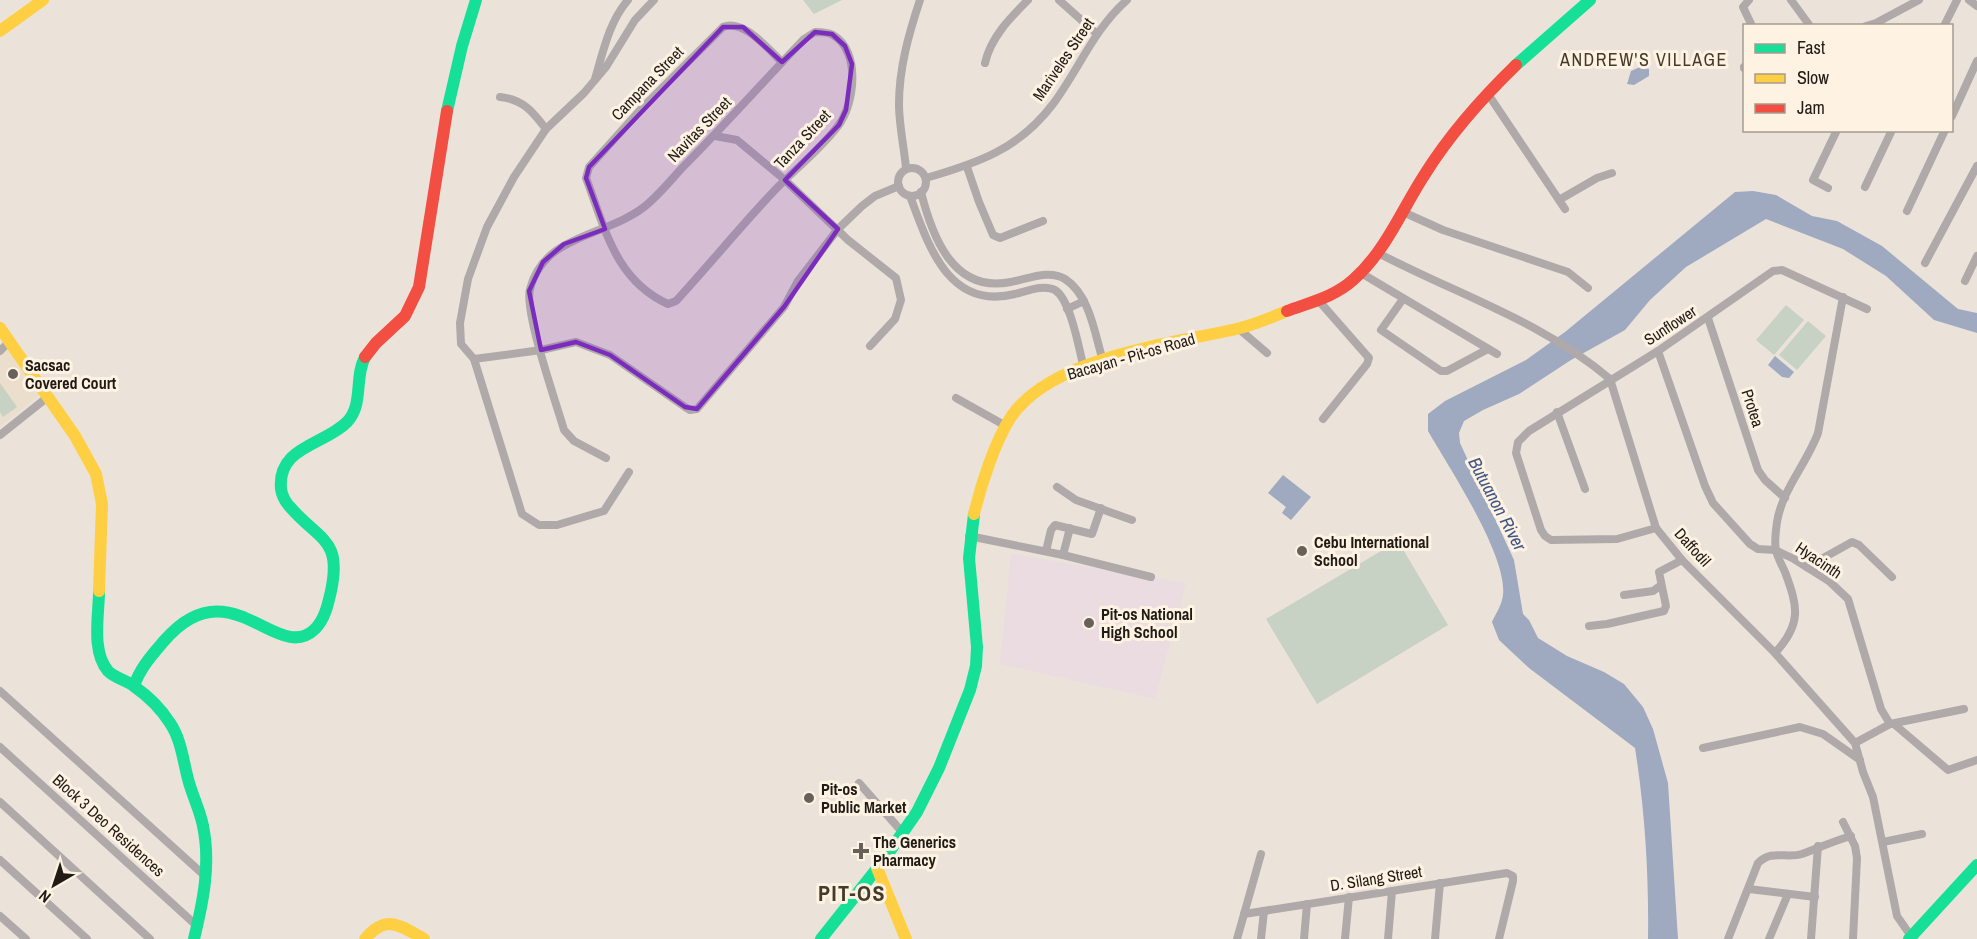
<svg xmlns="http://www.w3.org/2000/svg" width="1977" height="939" viewBox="0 0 1977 939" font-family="'Archivo Narrow',sans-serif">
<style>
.built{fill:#ecdecc}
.education{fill:#eadce1}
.green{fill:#c7d1c4}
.water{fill:#9fa9bf}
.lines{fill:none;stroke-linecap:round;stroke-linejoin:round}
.street{stroke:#b0a9a9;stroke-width:8}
.fast{stroke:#16e098;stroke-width:12}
.slow{stroke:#ffcf43;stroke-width:12}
.jam{stroke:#f24e42;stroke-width:12}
.marked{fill:#7b2cbf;fill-opacity:0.2;stroke:#7b2cbf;stroke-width:4.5;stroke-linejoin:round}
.poi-dot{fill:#67615a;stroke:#fef2e3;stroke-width:2}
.labels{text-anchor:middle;stroke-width:6;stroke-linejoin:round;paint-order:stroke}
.street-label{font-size:16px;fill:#201b15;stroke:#fef2e3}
.poi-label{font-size:16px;font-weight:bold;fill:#201b15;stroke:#fef2e3;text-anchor:start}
.neighbourhood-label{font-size:18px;letter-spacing:1.5px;fill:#463a2b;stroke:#fef2e3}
.water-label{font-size:18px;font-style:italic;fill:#3f5687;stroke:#fef2e3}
.district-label{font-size:22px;font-weight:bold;letter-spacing:1.5px;fill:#463a2b;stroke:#fef2e3}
</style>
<rect width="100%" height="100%" fill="#ebe3da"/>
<path class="built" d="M9,347L42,393L0,427V355Z"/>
<path class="education" d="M1011,554L1186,583L1155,699L1000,664Z"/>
<g class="green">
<path d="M803,0H842L814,14Z"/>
<path d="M1786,305L1804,320L1774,355L1756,340Z"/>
<path d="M1808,321L1826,336L1797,370L1779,355Z"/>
<path d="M0,383L17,407L3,417L0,412Z"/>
<path d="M1398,541L1448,625L1317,704L1266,619Z"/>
</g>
<g class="water">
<path d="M1642,66L1649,69V76L1634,85L1627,84L1631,71Z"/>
<path d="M1753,191L1776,195L1812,216L1837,221L1882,246L1958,309L1977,313V333L1934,320L1886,276L1843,249L1766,219L1686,267L1650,300L1625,330L1571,360L1519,394L1483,410L1464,421L1459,433L1460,443L1514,560L1523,614L1529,620L1538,638L1567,656L1604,672L1624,684L1643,707L1653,729L1668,783L1678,939H1648C1649,875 1645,811 1635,748L1529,668L1499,640L1492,622C1495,615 1500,608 1502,600C1513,563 1448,466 1428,431V414L1445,401L1526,360L1565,332L1735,192Z"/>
<path d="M1775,356L1794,372L1789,378L1782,377L1768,365Z"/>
<path d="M1283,475L1311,497L1291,520L1282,513L1286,507L1268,493Z"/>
</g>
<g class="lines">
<g class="street">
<path d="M654,0L635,20L606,67L584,93L546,129L514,177L487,227L468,279L460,323L461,344L474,359L541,350L576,342L610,355L685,407L690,410L697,409L784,307L798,281L838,229L862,206L875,196L899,186"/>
<path d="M1059,0L1097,34"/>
<path d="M1749,0L1743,7L1752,26"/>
<path d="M1791,0L1810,26"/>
<path d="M1969,0L1977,6"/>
<path d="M1866,26L1876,23L1919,0"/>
<path d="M1944,26L1957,0"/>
<path d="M985,63C991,37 1010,18 1028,0"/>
<path d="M1744,67V68"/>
<path d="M595,79C603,52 609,22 628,0"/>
<path d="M1488,94L1565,209"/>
<path d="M500,97C523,99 533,112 546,129"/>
<path d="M1952,116L1977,61"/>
<path d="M715,136L737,140L785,180L848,240L896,278L901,300L895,319L870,346"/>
<path d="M967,167L979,202L993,235L1000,238L1043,221"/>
<circle cx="912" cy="182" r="14"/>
<path d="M906,168C904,147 899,125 899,104C899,68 909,33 920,0"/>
<path d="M926,178C978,163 1019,149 1053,104C1079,69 1094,29 1127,0"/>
<path d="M1865,187L1892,130"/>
<path d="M1828,188L1813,180L1837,130"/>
<path d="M921,192C932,236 953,294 1011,282C1028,279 1049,269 1065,279C1090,295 1095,335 1103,361"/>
<path d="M910,196C928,244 948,311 1015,294C1027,291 1044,284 1055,290C1071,300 1079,350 1084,368"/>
<path d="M1559,200L1597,178L1612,173"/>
<path d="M1907,211L1945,130"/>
<path d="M1403,212L1443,230L1568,272L1588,288"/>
<path d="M1378,253C1456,294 1542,321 1610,379L1656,528L1682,560L1775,653L1855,743L1863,772L1873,797L1897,916L1913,939"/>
<path d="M1925,263L1977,166"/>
<path d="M1361,273L1497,354"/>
<path d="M1965,281L1977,256"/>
<path d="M1403,299L1381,330L1441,371H1447L1488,349"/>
<path d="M1319,301L1369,358L1367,364L1323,419"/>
<path d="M1067,309L1084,301"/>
<path d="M1708,318L1758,470L1765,480L1785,498"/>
<path d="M1239,329L1267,353"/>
<path d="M0,351L10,341"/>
<path d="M1658,351L1705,486L1713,503L1750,544L1758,549L1775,550L1794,559L1829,581L1848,599L1881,709L1890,724"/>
<path d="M474,359L522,514L539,525H557L604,511L629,472"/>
<path d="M956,398L1006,426"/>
<path d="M1557,412L1585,489"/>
<path d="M0,435L49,396"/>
<path d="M606,458L574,441L564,430C556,402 524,312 530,289C544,234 605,237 644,207C658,196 670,181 682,168C724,126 763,82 804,39L815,32C820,32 828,32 833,35C861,51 855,104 838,126C820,150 794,170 774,191C740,227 709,265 676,301L668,304C615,280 605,228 586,178L589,167L643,107L723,27C743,18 768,49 782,62"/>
<path d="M1057,487L1076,500L1132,520"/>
<path d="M1656,528L1617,539L1551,540L1545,536L1541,530L1516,453L1518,442L1529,431L1658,351L1773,271L1782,270L1867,309"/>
<path d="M969,536L1063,555L1151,577"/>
<path d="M1046,551L1051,530L1055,525L1092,534L1101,508"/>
<path d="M1063,555L1070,528"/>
<path d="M1807,567L1852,542L1859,545L1892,577"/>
<path d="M1624,595L1653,591L1660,586"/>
<path d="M1589,626L1607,624L1664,611L1666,606L1659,572L1682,560"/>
<path d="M1775,653C1802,624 1798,607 1785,572C1782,565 1777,557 1776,550C1774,542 1776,530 1777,522C1782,490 1807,463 1818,433L1843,297"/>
<path d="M0,691L205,876"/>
<path d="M1894,724L1948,770L1977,760"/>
<path d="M1855,743L1890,724L1964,709"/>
<path d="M0,747L197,926"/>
<path d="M1703,748L1800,727L1823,734L1860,760"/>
<path d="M859,783L903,833"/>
<path d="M0,802L150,939"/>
<path d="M1843,822L1855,846L1857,858L1853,939"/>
<path d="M1883,842L1922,834"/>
<path d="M0,860L87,939"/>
<path d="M1749,889L1815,897"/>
<path d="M1244,914L1507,873L1513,876V881L1499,939"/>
<path d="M0,916L26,939"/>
<path d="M1237,939L1261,854"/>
<path d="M1261,939L1264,911"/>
<path d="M1304,939L1307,904"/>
<path d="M1345,939L1349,897"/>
<path d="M1388,939L1392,891"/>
<path d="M1435,939L1440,883"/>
<path d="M1728,939L1758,863C1772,849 1786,859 1802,854C1818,848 1834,841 1851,836"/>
<path d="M1769,939L1788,894"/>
<path d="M1811,939L1818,846"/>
</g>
<g class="fast">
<path d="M1516,65L1590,0"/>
<path d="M447,111L462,46L476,0"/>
<path d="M99,591C99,615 91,651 108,671C116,679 127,680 135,687C148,696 161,709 170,723C181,739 183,760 188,779C192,795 200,810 203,826C211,864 203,902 194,939"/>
<path d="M134,686C140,668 152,655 164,641C230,564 277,666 315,629C325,619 328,604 331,591C342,539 320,541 291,508C286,503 282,496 281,489C277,446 325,445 347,422C364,404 354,378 365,357"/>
<path d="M821,939L883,861L917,812L939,768L970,690L976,666L977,647L969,558L974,514"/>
<path d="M1909,939L1977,865"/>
</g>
<g class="slow">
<path d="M0,31L43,0"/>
<path d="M0,328L75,436L96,474L102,504L99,591"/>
<path d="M974,514C981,485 995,441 1011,417C1051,357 1171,344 1236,329C1254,325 1270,318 1287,311"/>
<path d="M877,868L906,939"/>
<path d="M365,939C386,914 400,925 424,939"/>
</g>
<g class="jam">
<path d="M1287,311C1311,302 1334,297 1353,280C1386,251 1402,209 1425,174C1450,134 1482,98 1516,65"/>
<path d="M365,357L376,343L405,316L419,287L447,111"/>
</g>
</g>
<path class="marked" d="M723,27H743L782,62L815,32L832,34L845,46L852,64L846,110L839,125L785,180L838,229L784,307L697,409L685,407L610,355L576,342L541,350L529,291L543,262L564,244L605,229L586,178L589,167Z"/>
<g class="poi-dot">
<circle cx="13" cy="374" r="6"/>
<circle cx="1302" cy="551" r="6"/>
<circle cx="1089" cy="623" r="6"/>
<circle cx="809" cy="798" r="6"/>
<path d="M858 842h6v6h6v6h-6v6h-6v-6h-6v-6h6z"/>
</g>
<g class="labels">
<g class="street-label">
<text transform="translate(1063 59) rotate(-56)" y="6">Mariveles Street</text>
<text transform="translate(647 83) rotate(-46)" y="6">Campana Street</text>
<text transform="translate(699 129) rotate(-46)" y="6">Navitas Street</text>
<text transform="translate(802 139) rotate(-47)" y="6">Tanza Street</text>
<text transform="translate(1670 325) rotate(-33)" y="6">Sunflower</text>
<text transform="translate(1131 356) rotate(-16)" y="6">Bacayan - Pit-os Road</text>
<text transform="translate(1753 408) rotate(72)" y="6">Protea</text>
<text transform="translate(1693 547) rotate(48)" y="6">Daffodil</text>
<text transform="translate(1819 560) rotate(34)" y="6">Hyacinth</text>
<text transform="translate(109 825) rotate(42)" y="6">Block 3 Deo Residences</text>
<text transform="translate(1376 878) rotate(-9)" y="6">D. Silang Street</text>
</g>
<g class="poi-label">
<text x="25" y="371">Sacsac<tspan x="25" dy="18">Covered Court</tspan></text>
<text x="1314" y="548">Cebu International<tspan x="1314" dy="18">School</tspan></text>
<text x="1101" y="620">Pit-os National<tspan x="1101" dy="18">High School</tspan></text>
<text x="821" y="795">Pit-os<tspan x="821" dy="18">Public Market</tspan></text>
<text x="873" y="848">The Generics<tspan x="873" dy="18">Pharmacy</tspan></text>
</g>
<g class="neighbourhood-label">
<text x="1644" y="66">ANDREW'S VILLAGE</text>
</g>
<g class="water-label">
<text transform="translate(1497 504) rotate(62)" y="6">Butuanon River</text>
</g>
<g class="district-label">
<text x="852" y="901">PIT-OS</text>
</g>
</g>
<rect x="1743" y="24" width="210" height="108" fill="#fef2e3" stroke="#a59c91" stroke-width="1.5"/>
<rect x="1755" y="44" width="30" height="9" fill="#16e098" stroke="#a59c91" stroke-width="1.5"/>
<text x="1797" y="54" font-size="18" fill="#201b15">Fast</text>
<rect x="1755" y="74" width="30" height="9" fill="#ffcf43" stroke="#a59c91" stroke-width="1.5"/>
<text x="1797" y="84" font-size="18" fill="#201b15">Slow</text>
<rect x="1755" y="104" width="30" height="9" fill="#f24e42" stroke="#a59c91" stroke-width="1.5"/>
<text x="1797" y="114" font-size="18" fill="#201b15">Jam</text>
<g transform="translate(54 885) rotate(219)" stroke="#fef2e3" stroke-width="4.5" paint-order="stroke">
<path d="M0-4.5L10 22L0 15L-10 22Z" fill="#201b15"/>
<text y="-9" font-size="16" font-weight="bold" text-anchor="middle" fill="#201b15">N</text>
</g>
</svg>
